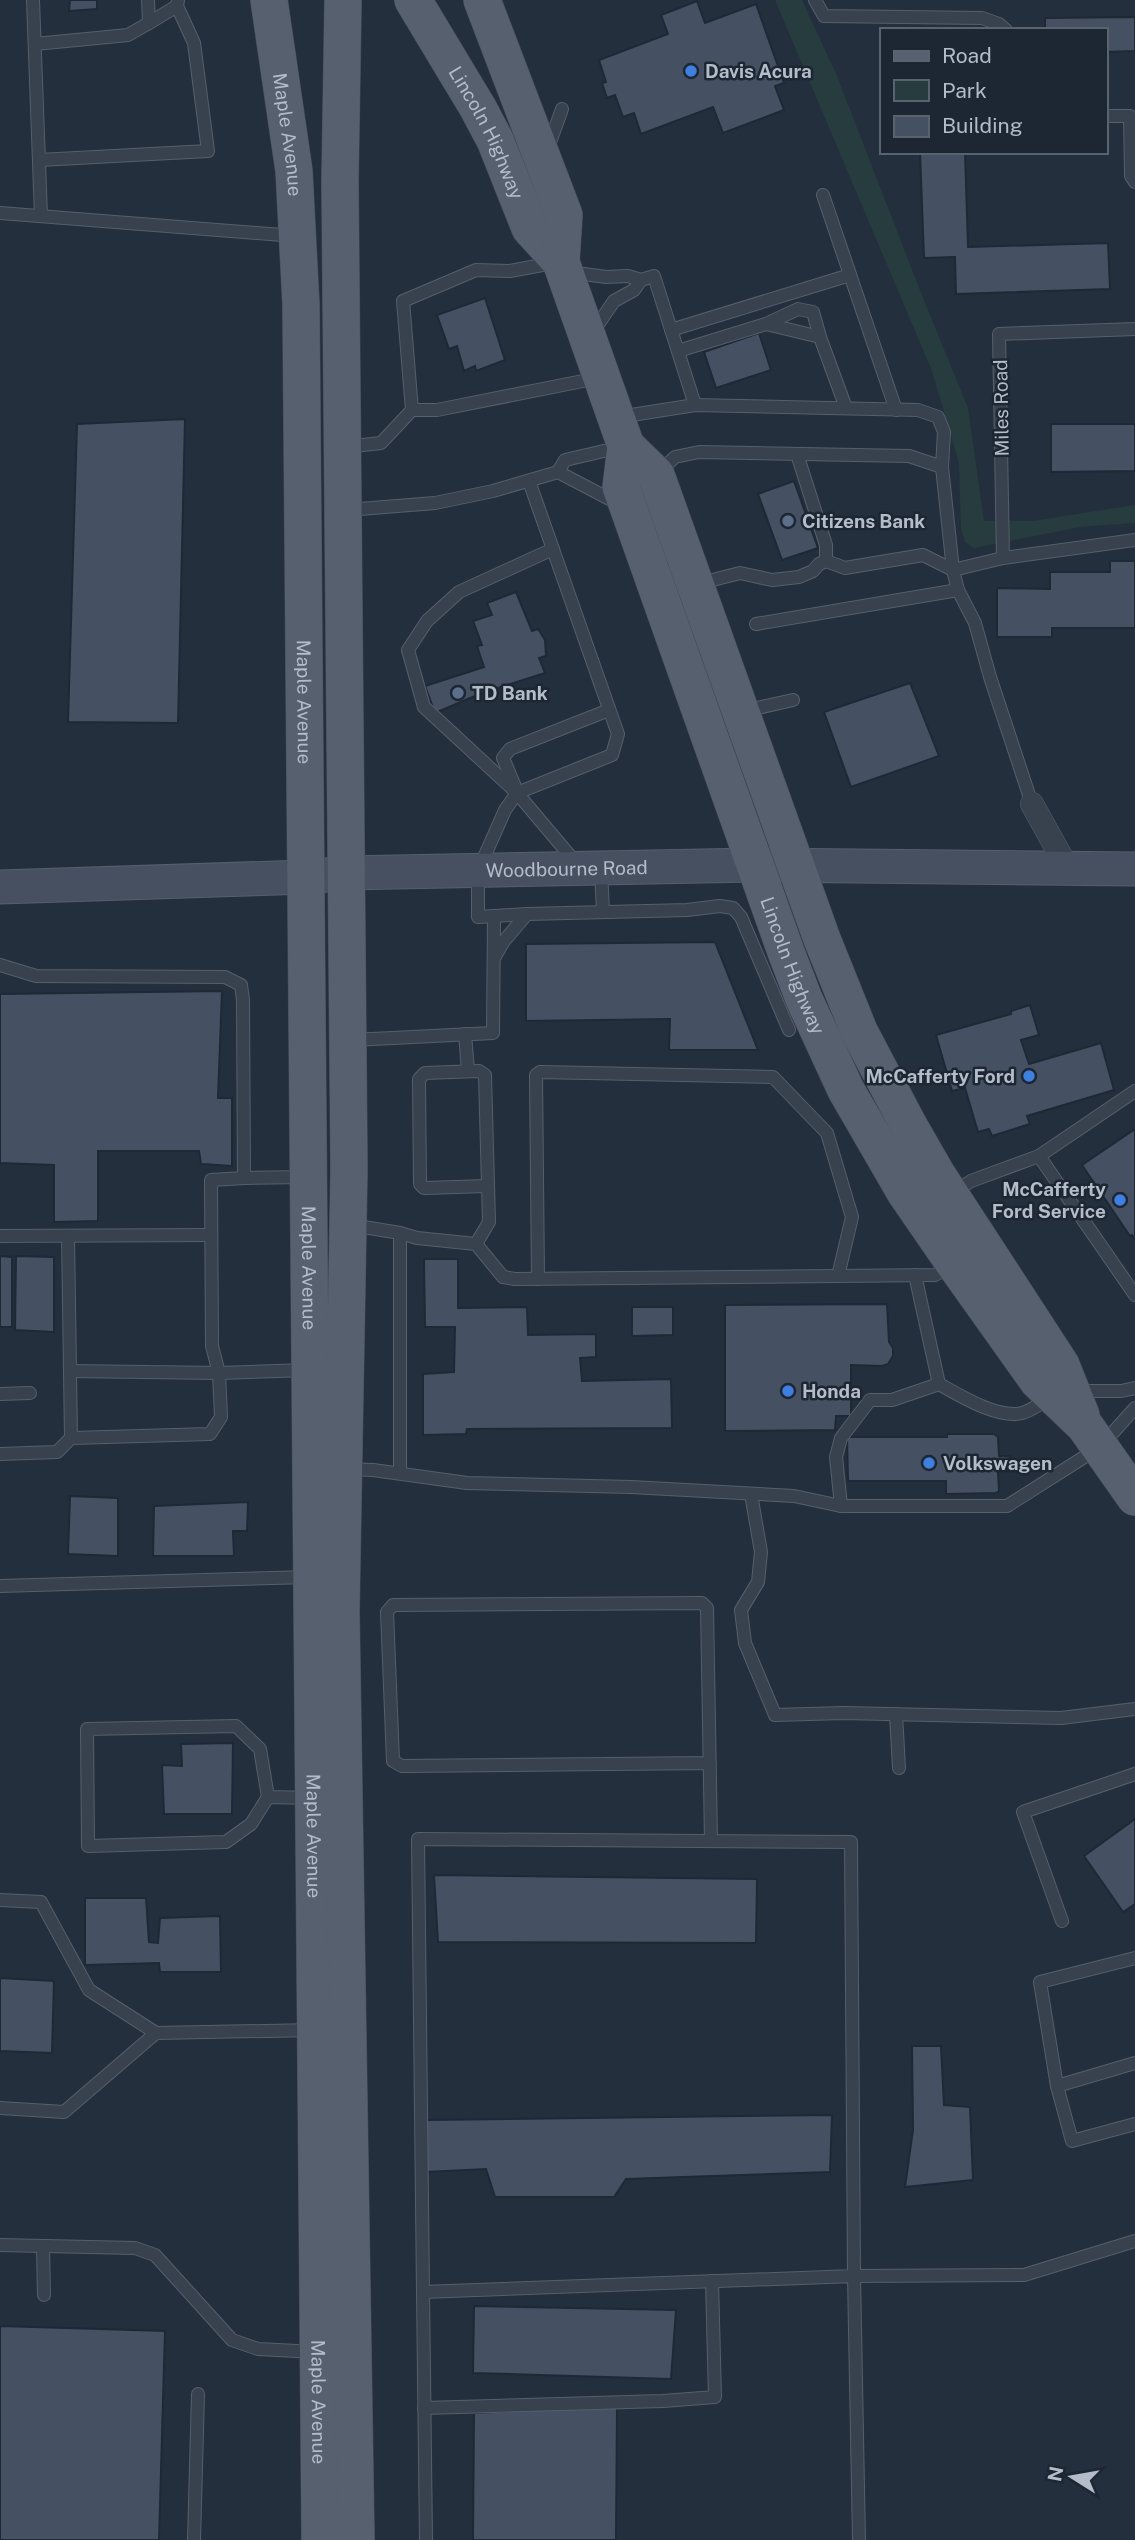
<svg xmlns="http://www.w3.org/2000/svg" width="1135" height="2540" viewBox="0 0 1135 2540" font-family="'Public Sans',sans-serif">
<style>
.green{fill:#263c3f}
.building{fill:#455162;stroke:#1f2835;stroke-width:2}
.lines{fill:none;stroke-linecap:round;stroke-linejoin:round}
.lane-casing{stroke:#565f6c;stroke-width:14}
.street-casing{stroke:#565f6c;stroke-width:24}
.secondary-casing{stroke:#565f6c;stroke-width:35}
.primary-casing{stroke:#414a57;stroke-width:38}
.lane{stroke:#38414e;stroke-width:12}
.street{stroke:#38414e;stroke-width:23}
.secondary{stroke:#465061;stroke-width:33}
.primary{stroke:#56606e;stroke-width:37}
.shop-dot{fill:#3f7fe0;stroke:#1d2633;stroke-width:2.5}
.service-dot{fill:#5c6f8a;stroke:#1d2633;stroke-width:2.5}
.labels{text-anchor:middle;stroke-width:5;stroke-linejoin:round;paint-order:stroke}
.poi-label{font-size:19px;font-weight:bold;fill:#b4bcc9;stroke:#1d2633;text-anchor:start}
.street-label{font-size:19px;fill:#b4bcc9;stroke:#1d2633}
</style>
<rect width="100%" height="100%" fill="#242f3e"/>
<path class="green" d="M775,0H802L837,76L923,298L968,408L984,521H1033L1135,505V523L1080,527L974,548L965,542L961,528L959,463L932,371Z"/>
<g class="building">
<path d="M70,0H97V9L69,11Z"/>
<path d="M697,1L705,23L756,4L784,83L775,86L784,110L723,133L713,107L641,134L634,113L623,117L615,95L607,98L602,83L606,82L599,60L668,34L661,15Z"/>
<path d="M1135,17V51L1105,52V30H1045V18Z"/>
<path d="M920,152H965L968,247L1108,243L1110,289L956,294L955,257L924,258Z"/>
<path d="M485,298L505,360L476,371L475,366L464,371L457,346L449,349L437,315Z"/>
<path d="M759,333L771,370L716,388L704,352Z"/>
<path d="M185,419L178,723L68,722L77,424Z"/>
<path d="M1051,424H1135V471L1051,472Z"/>
<path d="M794,481L818,548L782,560L758,494Z"/>
<path d="M1110,561H1135V628H1052V637H997V588L1050,589V572H1110Z"/>
<path d="M516,592L532,631L538,629L545,640L546,656L539,658L545,673L482,693L435,713L425,686L484,667L477,646L482,645L473,621L492,615L487,603Z"/>
<path d="M910,683L939,756L851,787L824,712Z"/>
<path d="M715,942L758,1050H669L670,1019L526,1021V944Z"/>
<path d="M222,991L218,1098H232V1166L201,1164L199,1151H98V1221L54,1222V1165L0,1163V994Z"/>
<path d="M1030,1005L1039,1035L1021,1040L1029,1064L1101,1043L1114,1090L1027,1116L1030,1124L992,1136L989,1129L978,1132L965,1088L952,1091L936,1035L1011,1014V1011Z"/>
<path d="M1135,1129V1239L1132,1235L1130,1236L1082,1165Z"/>
<path d="M0,1256L12,1257V1327H0Z"/>
<path d="M16,1256L54,1257V1332L15,1330Z"/>
<path d="M424,1259H458V1308L527,1307L528,1335L596,1334V1357L580,1358L582,1381L671,1379L672,1428L467,1429L466,1434L423,1435V1374L454,1372L455,1327H425Z"/>
<path d="M887,1304L889,1342L893,1348V1356L888,1364L882,1366L851,1365V1416H836L835,1430L725,1431V1305Z"/>
<path d="M632,1307H673V1335L632,1336Z"/>
<path d="M947,1434H994L998,1437L999,1456H1010V1471H998L999,1491L996,1493L946,1494V1481H848L847,1437H947Z"/>
<path d="M70,1496L118,1498V1556L68,1554Z"/>
<path d="M248,1502L247,1531H233L234,1556H153L154,1506Z"/>
<path d="M233,1743L232,1814H164L162,1765L182,1766L181,1744Z"/>
<path d="M1135,1819V1904L1123,1912L1084,1856Z"/>
<path d="M434,1875L757,1879L756,1943L438,1942Z"/>
<path d="M85,1898H146L149,1942L158,1943L160,1918L220,1916L221,1972H160L159,1963L85,1965Z"/>
<path d="M0,1978L54,1981L52,2053L0,2051Z"/>
<path d="M912,2046H941L944,2105L970,2107L973,2180L905,2187L913,2130Z"/>
<path d="M832,2115L830,2172L626,2179L614,2197H495L486,2169L425,2172L427,2120Z"/>
<path d="M474,2306L676,2310L671,2379L473,2373Z"/>
<path d="M0,2326L165,2331L159,2540H0Z"/>
<path d="M617,2406L616,2540H473L474,2413Z"/>
</g>
<g class="lines">
<g class="lane-casing">
<g id="lane">
<path d="M33,0L41,216"/>
<path d="M148,0L149,23L177,6"/>
<path d="M815,0L824,16L982,18L999,24L1006,30"/>
<path d="M35,44L128,35L149,23"/>
<path d="M1105,116H1130L1131,176L1135,182"/>
<path d="M548,148L562,109"/>
<path d="M39,160L208,151L194,43L177,6L178,0"/>
<path d="M823,195L896,410"/>
<path d="M0,213L295,236"/>
<path d="M569,272L606,277L628,276L641,280L634,290L614,301L592,333"/>
<path d="M641,280L654,276L695,405"/>
<path d="M766,324L798,309L813,312L820,337"/>
<path d="M671,330L850,275"/>
<path d="M678,351L766,324L820,337L846,408"/>
<path d="M412,410H437L598,378"/>
<path d="M619,417L695,405L918,410L938,417L944,432L942,467L953,570L958,590L975,623L990,677L1032,804"/>
<path d="M344,447L381,443L412,410L403,301L476,270L510,271L553,263"/>
<path d="M797,454L826,545V561"/>
<path d="M558,472L619,504"/>
<path d="M657,474L675,457L699,452L909,456L942,467"/>
<path d="M347,510L435,503L493,491L558,472L565,460L621,447"/>
<path d="M553,549L459,592L427,621L408,650L424,707L517,793L576,863"/>
<path d="M1003,558L999,334L1135,329"/>
<path d="M697,584L740,573L772,580L799,577L813,571L819,564L826,561L845,568L923,555L953,570L1003,558L1135,540"/>
<path d="M756,624L958,590"/>
<path d="M744,711L793,700"/>
<path d="M516,789L503,758L510,749L609,710"/>
<path d="M601,869L603,912"/>
<path d="M527,914L478,917V871L505,810L517,793L612,755L618,734L529,481"/>
<path d="M494,958L504,941L527,914L687,910L720,906L733,908L741,917L789,1030"/>
<path d="M0,965L36,976L225,977L241,985L243,1000L244,1178L307,1177"/>
<path d="M465,1034L468,1071"/>
<path d="M352,1040L493,1033L494,916"/>
<path d="M1039,1156L1135,1295"/>
<path d="M953,1193L971,1181L1039,1156L1135,1091"/>
<path d="M351,1225L400,1233V1473"/>
<path d="M400,1233L417,1238L476,1244L503,1277L515,1279L935,1275L951,1266"/>
<path d="M0,1236L211,1235"/>
<path d="M68,1236L71,1438"/>
<path d="M476,1244L489,1222L485,1075L479,1071L425,1073L419,1079L420,1184L424,1188L488,1186"/>
<path d="M915,1275L939,1384C959,1395 997,1419 1022,1413C1031,1411 1042,1402 1051,1398"/>
<path d="M538,1279L536,1075L540,1072L773,1077L827,1133L852,1217L838,1276"/>
<path d="M70,1371L219,1373L307,1370"/>
<path d="M1076,1391H1121L1135,1388"/>
<path d="M0,1394L30,1393"/>
<path d="M0,1454L57,1452L71,1438L210,1434L221,1417L219,1373L212,1346L211,1180L244,1178"/>
<path d="M348,1469L373,1470L467,1483L631,1487L794,1496L841,1506H1007L1100,1447L1135,1408"/>
<path d="M751,1494L761,1552L758,1582L741,1610L745,1643L775,1715L843,1713L1061,1718L1135,1709"/>
<path d="M841,1506L836,1457L841,1438L870,1400H892L939,1384"/>
<path d="M0,1586L309,1577"/>
<path d="M896,1714L899,1768"/>
<path d="M710,1763L402,1766L393,1761L387,1612L393,1605L702,1603L707,1608L711,1841"/>
<path d="M268,1797L251,1824L226,1842L88,1846L87,1729L236,1726L260,1749L268,1797L311,1798"/>
<path d="M0,1900L41,1902L89,1990L156,2033L313,2030"/>
<path d="M1062,1921L1023,1812L1135,1774"/>
<path d="M1135,2063L1057,2086L1072,2141L1135,2124"/>
<path d="M1057,2086L1040,1982L1135,1958"/>
<path d="M0,2108L64,2112L156,2033"/>
<path d="M0,2245L135,2248L155,2255L232,2340L258,2349L316,2352"/>
<path d="M43,2246L44,2295"/>
<path d="M423,2292L426,2540"/>
<path d="M424,2408L663,2401L715,2397L712,2281"/>
<path d="M194,2540L198,2394"/>
<path d="M859,2540L854,2276L851,1842L418,1839L423,2292L854,2276L1024,2275L1135,2241"/>
</g>
</g>
<g class="street-casing">
<path id="street" d="M1032,804L1068,869"/>
</g>
<g class="secondary-casing">
<g id="secondary">
<path id="s1" d="M0,887L306,877L346,873L755,865L1135,869"/>
</g>
</g>
<g class="primary-casing">
<g id="primary">
<path id="s2" d="M269,0L294,171L301,305L320,2540"/>
<path d="M343,0L340,181L349,1169L341,1611L356,2540"/>
<path id="s3" d="M413,0L478,108L495,140L530,228L561,262"/>
<path id="s4" d="M482,0L564,215L561,262L626,446L621,487L786,952L804,999L846,1090L905,1192L949,1256L1038,1381L1085,1426L1135,1497"/>
<path d="M626,446L656,475L822,939L859,1031L909,1126L936,1173L1061,1365L1081,1415"/>
</g>
</g>
<use href="#lane" class="lane"/>
<use href="#street" class="street"/>
<use href="#secondary" class="secondary"/>
<use href="#primary" class="primary"/>
</g>
<g class="shop-dot">
<circle cx="691" cy="71" r="7"/>
<circle cx="1029" cy="1076" r="7"/>
<circle cx="1120" cy="1200" r="7"/>
<circle cx="788" cy="1391" r="7"/>
<circle cx="929" cy="1463" r="7"/>
</g>
<g class="service-dot">
<circle cx="788" cy="521" r="7"/>
<circle cx="458" cy="693" r="7"/>
</g>
<g class="labels">
<g class="poi-label">
<text x="705" y="78">Davis Acura</text>
<text x="802" y="528">Citizens Bank</text>
<text x="472" y="700">TD Bank</text>
<text x="1015" y="1083" text-anchor="end">McCafferty Ford</text>
<text x="1106" y="1196" text-anchor="end">McCafferty<tspan x="1106" dy="22">Ford Service</tspan></text>
<text x="802" y="1398">Honda</text>
<text x="943" y="1470">Volkswagen</text>
</g>
<g class="street-label">
<text dy="7" stroke="none"><textPath href="#s3" startOffset="152">Lincoln Highway</textPath></text>
<text dy="7" stroke="none"><textPath href="#s2" startOffset="136">Maple Avenue</textPath></text>
<text transform="translate(1001 408) rotate(-91)" y="7">Miles Road</text>
<text dy="7" stroke="none"><textPath href="#s2" startOffset="704">Maple Avenue</textPath></text>
<text dy="7" stroke="none"><textPath href="#s1" startOffset="567">Woodbourne Road</textPath></text>
<text dy="7" stroke="none"><textPath href="#s4" startOffset="1022">Lincoln Highway</textPath></text>
<text dy="7" stroke="none"><textPath href="#s2" startOffset="1270">Maple Avenue</textPath></text>
<text dy="7" stroke="none"><textPath href="#s2" startOffset="1838">Maple Avenue</textPath></text>
<text dy="7" stroke="none"><textPath href="#s2" startOffset="2404">Maple Avenue</textPath></text>
</g>
</g>
<rect x="880" y="28" width="228" height="126" fill="#1d2633" stroke="#59626f" stroke-width="2"/>
<rect x="894" y="51" width="35" height="10" fill="#56606e" stroke="#59626f" stroke-width="2"/>
<text x="942" y="63" font-size="21" fill="#b4bcc9">Road</text>
<rect x="894" y="80" width="35" height="21" fill="#263c3f" stroke="#59626f" stroke-width="2"/>
<text x="942" y="98" font-size="21" fill="#b4bcc9">Park</text>
<rect x="894" y="116" width="35" height="21" fill="#455162" stroke="#59626f" stroke-width="2"/>
<text x="942" y="133" font-size="21" fill="#b4bcc9">Building</text>
<g transform="translate(1072 2477) rotate(281)" stroke="#1d2633" stroke-width="5" paint-order="stroke">
<path d="M0-5L12 26L0 18L-12 26Z" fill="#b4bcc9"/>
<text y="-10" font-size="19" font-weight="bold" text-anchor="middle" fill="#b4bcc9">N</text>
</g>
</svg>
